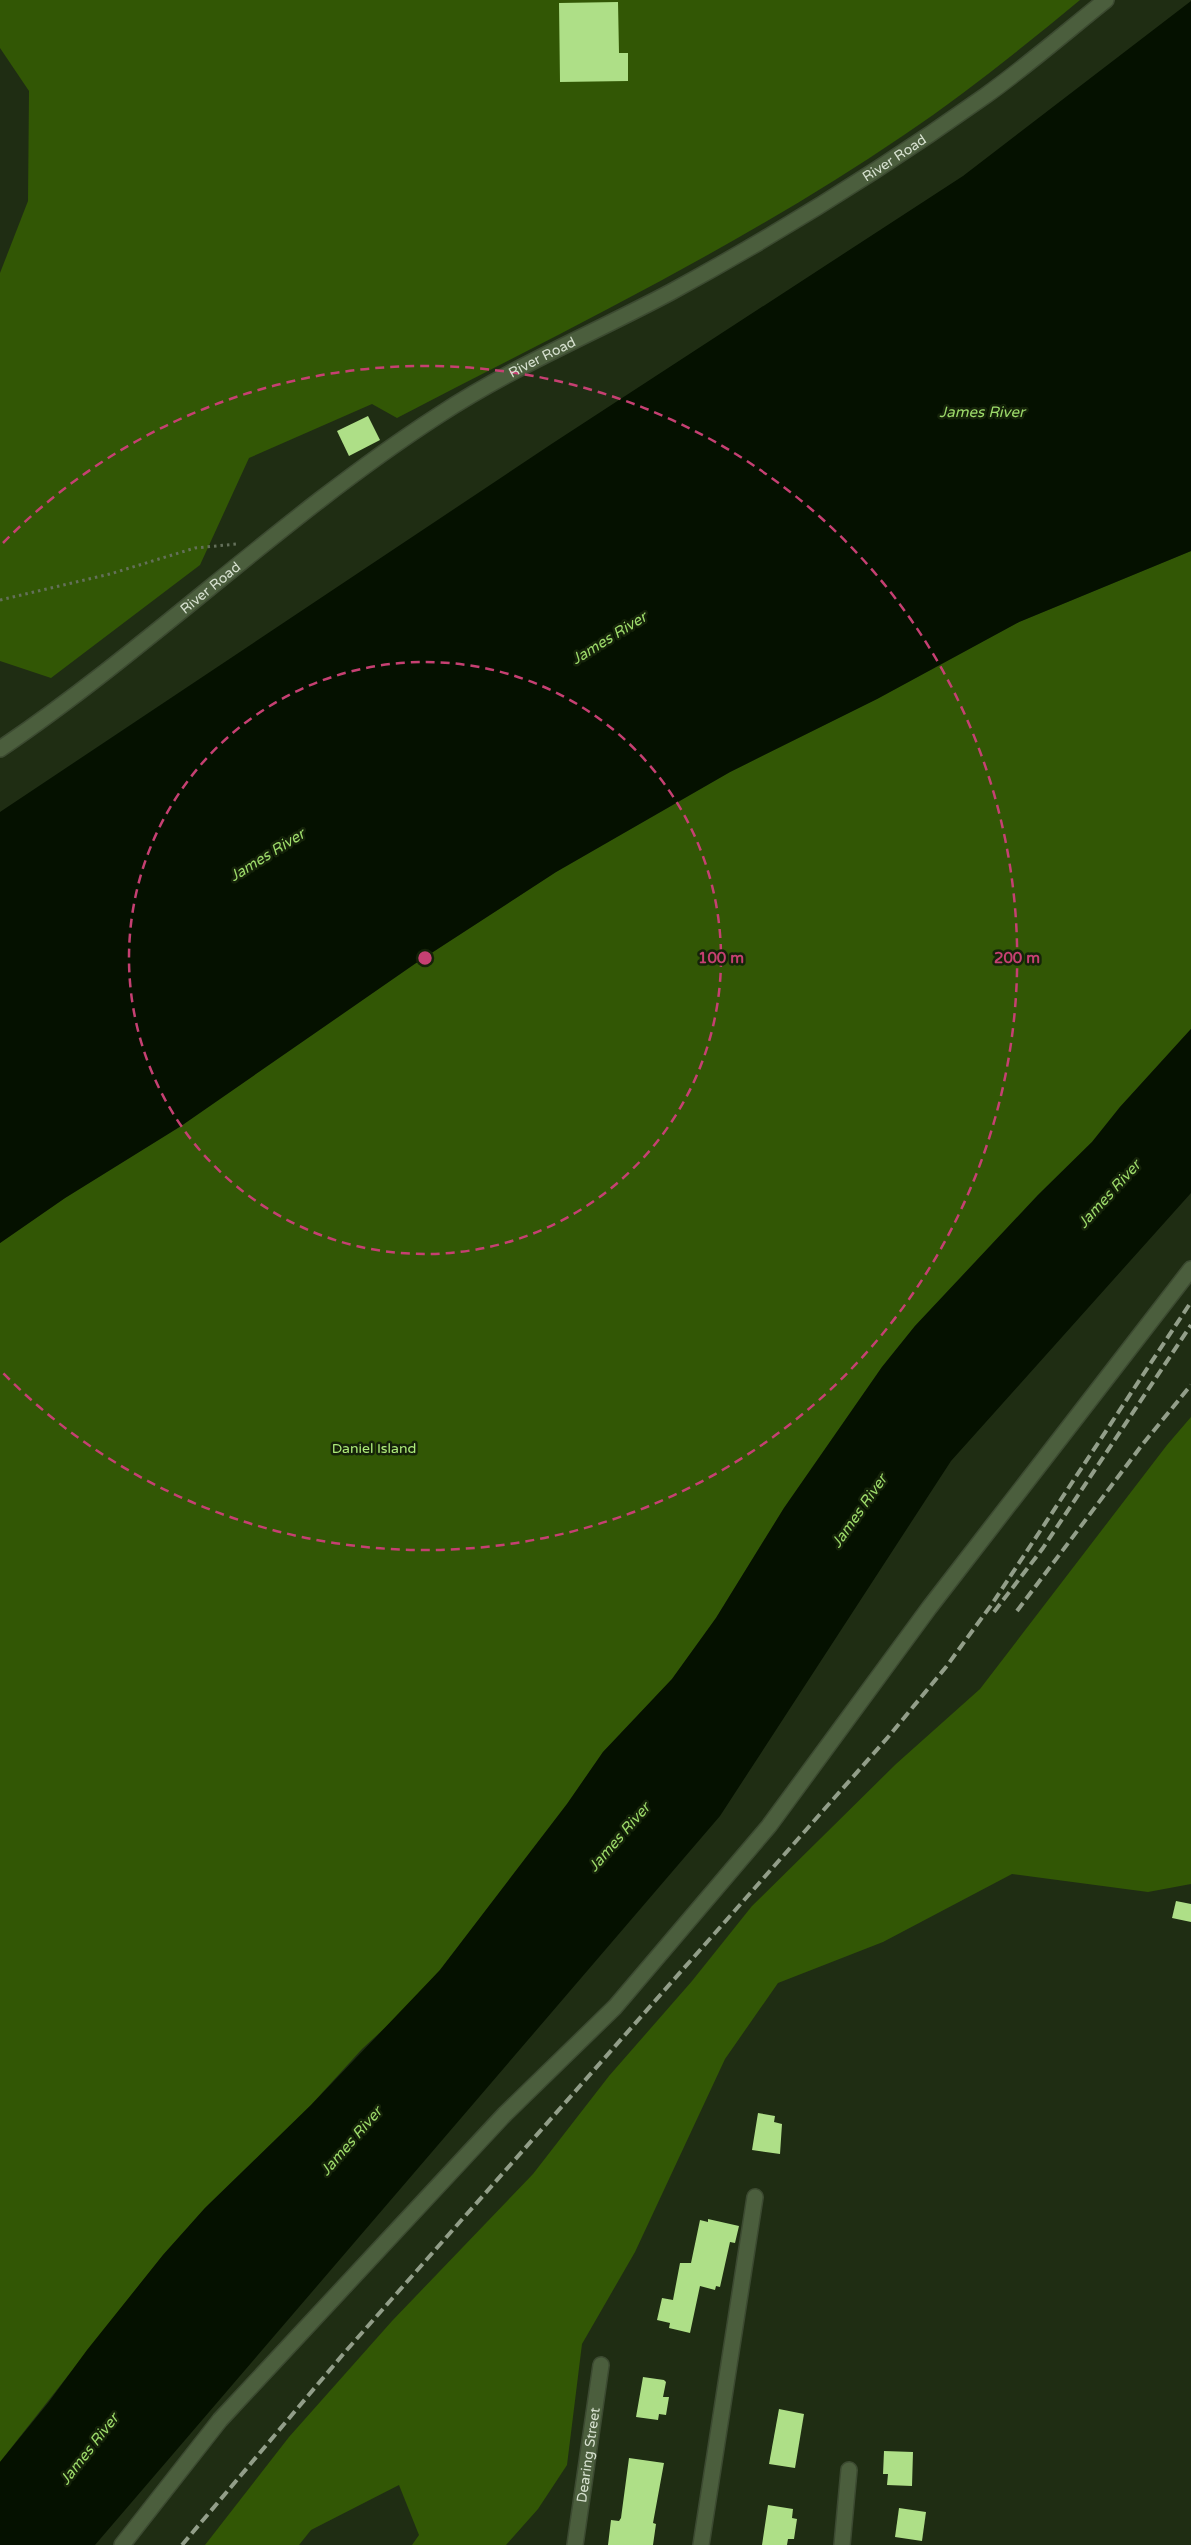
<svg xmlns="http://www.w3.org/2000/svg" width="1191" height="2545" viewBox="0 0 1191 2545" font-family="'Varela Round',sans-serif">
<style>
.green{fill:#325705}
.water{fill:#051100}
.building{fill:#aedf87}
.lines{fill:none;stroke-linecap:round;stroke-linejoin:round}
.minor-casing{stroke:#3c4a31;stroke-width:18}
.path{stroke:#64705a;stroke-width:3;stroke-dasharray:2.5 4;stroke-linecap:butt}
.minor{stroke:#4b5e3d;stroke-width:15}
.rail{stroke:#929e89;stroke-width:4;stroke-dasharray:10 5;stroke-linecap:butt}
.ring{fill:none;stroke:#c64072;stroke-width:2.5;stroke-dasharray:9 6}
.labels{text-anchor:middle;stroke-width:5;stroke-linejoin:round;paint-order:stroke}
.street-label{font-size:14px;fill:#d7e1d0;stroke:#152309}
.park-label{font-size:14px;fill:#adea7a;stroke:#152309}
.water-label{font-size:15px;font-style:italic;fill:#9dda6a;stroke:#152309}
.centre{fill:#c64072;stroke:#152309;stroke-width:2.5}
.ring-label{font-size:15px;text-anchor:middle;font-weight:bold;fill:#c64072;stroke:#152309;stroke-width:5;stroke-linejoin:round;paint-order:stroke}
</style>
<rect width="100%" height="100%" fill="#1f2d13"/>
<g class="green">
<path d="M0,0H1080C1023,47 965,94 904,135C744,244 568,329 397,418L372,404L249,458L200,565L51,678L0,661V273L28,201L29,91L0,48Z"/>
<path d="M1191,551V1029L1120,1107L1092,1142L1038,1195L915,1326L882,1367L784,1508L716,1618L672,1679L603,1752L567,1804L440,1970L401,2013L362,2049L311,2105L205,2208L163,2255L0,2462V1243L65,1198L181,1126L416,963L556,872L730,772L877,699L1019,622Z"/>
<path d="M1191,1417V1884L1148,1892L1012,1874L883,1942L778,1983L725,2059L635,2252L582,2344L567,2465L538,2509L506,2545H412L419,2535L399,2485L311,2530L299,2545H205L289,2437L392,2321L533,2174L609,2076L692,1981L752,1906L896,1764L980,1689L1167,1445Z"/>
</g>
<g class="water">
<path d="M1191,1V551L1019,622L877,699L730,772L556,872L416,963L181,1126L65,1198L0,1243V812L553,443L963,176Z"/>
<path d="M1191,1029V1193L951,1461L720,1816L95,2545H0V2462L48,2403L87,2350L163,2255L205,2208L311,2105L440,1970L567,1804L603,1752L672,1679L716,1618L784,1508L882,1367L915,1326L1038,1195L1092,1142L1120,1107Z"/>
</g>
<g class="building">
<path d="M618,2L619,53H628V81L560,82L559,3Z"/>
<path d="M368,416L380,440L349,456L337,431Z"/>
<path d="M1176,1901L1191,1904V1922L1172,1918Z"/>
<path d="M758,2113L775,2116L774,2122L782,2124L780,2154L752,2150Z"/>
<path d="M708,2219L739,2226L735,2243L730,2242L720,2287L716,2286L715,2290L700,2286L690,2333L669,2328L670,2323L657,2320L662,2298L673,2300L680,2263H691L700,2220L708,2222Z"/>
<path d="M643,2377L664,2380L666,2382L663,2397H669L666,2415L659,2414L658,2420L636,2417Z"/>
<path d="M779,2409L804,2414L795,2468L769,2464Z"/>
<path d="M884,2451L913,2452L912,2486L887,2485L888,2474H883Z"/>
<path d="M629,2458L664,2463L653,2523L656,2524L653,2545H608L611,2520L619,2521L621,2518Z"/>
<path d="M768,2505L793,2509L792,2518L797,2519L794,2539H788L787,2545H762Z"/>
<path d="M899,2508L926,2512L922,2541L895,2537Z"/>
</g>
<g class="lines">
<g class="minor-casing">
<g id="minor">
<path id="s1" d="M0,749C152,646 284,515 439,415C512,367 594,333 671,292C779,233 885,167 985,96C1027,66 1066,32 1106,0"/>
<path d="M122,2545L220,2420L505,2114L615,2007L769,1826L929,1608L1191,1269"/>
<path id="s2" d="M575,2545L601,2365"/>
<path d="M701,2545L755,2197"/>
<path d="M842,2545L849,2470"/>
</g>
</g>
<path class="path" d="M0,600L110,574L195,548L237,544"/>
<use href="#minor" class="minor"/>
<g class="rail">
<path d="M1017,1611L1142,1445L1191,1385"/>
<path d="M994,1612L1043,1548L1191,1325"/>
<path d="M182,2545L345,2352L889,1736L946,1667L992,1604L1191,1302"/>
</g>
</g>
<g class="ring">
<circle cx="425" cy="958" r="296"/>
<path d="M3 543A592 592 0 1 1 3 1373"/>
</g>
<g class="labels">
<g class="street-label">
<text dy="5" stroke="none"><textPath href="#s1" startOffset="1075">River Road</textPath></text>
<text dy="5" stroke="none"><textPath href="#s1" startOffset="670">River Road</textPath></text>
<text dy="5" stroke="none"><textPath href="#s1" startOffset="265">River Road</textPath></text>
<text dy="5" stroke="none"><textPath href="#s2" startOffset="91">Dearing Street</textPath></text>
</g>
<g class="park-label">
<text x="374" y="1453">Daniel Island</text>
</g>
<g class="water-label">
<text x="982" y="417">James River</text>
<text transform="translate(609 638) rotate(-32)" y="5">James River</text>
<text transform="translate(267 855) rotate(-32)" y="5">James River</text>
<text transform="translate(1109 1194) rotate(-48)" y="5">James River</text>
<text transform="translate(859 1511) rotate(-55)" y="5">James River</text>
<text transform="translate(619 1837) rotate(-49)" y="5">James River</text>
<text transform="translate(351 2141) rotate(-49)" y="5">James River</text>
<text transform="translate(89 2449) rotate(-52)" y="5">James River</text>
</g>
</g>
<circle cx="425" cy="958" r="8" class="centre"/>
<g class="ring-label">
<text x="721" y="963">100 m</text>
<text x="1017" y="963">200 m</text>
</g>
</svg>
